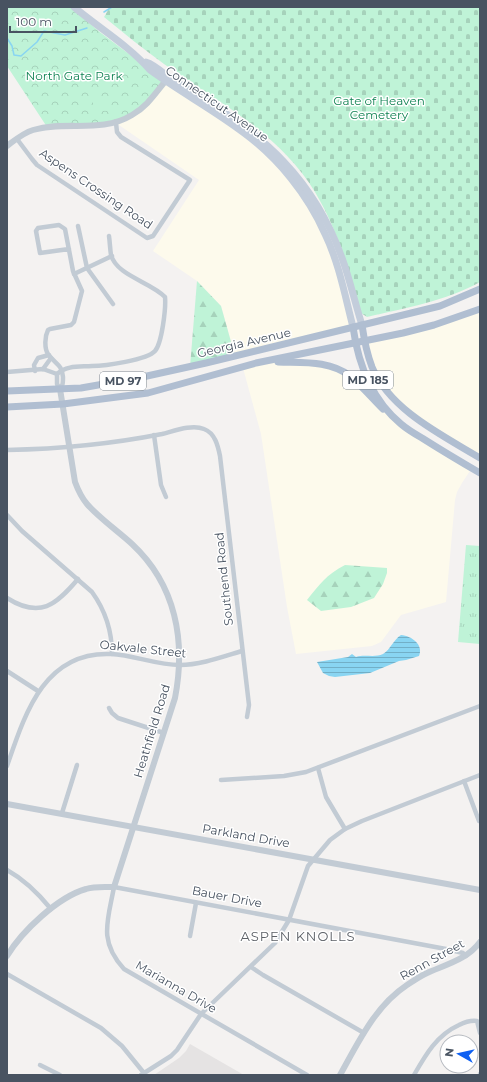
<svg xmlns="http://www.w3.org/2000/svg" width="487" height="1082" viewBox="0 0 487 1082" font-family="Montserrat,sans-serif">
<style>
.commercial{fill:#fdfaec}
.education{fill:#e5e3e3}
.grass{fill:url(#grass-tufts)}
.forest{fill:url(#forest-firs)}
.cemetery{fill:url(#cemetery-stones)}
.park{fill:url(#park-crowns)}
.pitch{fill:#bff3d7}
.water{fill:url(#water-rules)}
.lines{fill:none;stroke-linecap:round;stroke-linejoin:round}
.stream{stroke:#89d5f2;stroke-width:1.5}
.minor{stroke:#c2cbd4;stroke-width:4.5}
.tertiary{stroke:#c2cbd4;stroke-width:6}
.secondary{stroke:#c3cddb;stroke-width:7}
.primary{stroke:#b0bed1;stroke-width:7}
.labels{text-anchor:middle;stroke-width:3;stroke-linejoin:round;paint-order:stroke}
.shield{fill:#fff;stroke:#7f8790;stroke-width:1}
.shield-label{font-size:11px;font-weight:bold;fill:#485361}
.park-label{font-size:12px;fill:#118353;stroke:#fff}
.street-label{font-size:12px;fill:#485361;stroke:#fff}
.neighbourhood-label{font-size:13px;letter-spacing:1px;fill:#5d6167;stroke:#fff}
</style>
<defs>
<pattern id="grass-tufts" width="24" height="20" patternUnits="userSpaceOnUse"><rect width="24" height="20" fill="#bff3d7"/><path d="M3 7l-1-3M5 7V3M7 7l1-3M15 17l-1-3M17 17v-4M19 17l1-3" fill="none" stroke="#a6d2bb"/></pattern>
<pattern id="forest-firs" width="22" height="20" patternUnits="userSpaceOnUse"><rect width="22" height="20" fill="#bff3d7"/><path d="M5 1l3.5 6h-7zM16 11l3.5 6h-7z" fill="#a6d2bb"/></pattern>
<pattern id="cemetery-stones" width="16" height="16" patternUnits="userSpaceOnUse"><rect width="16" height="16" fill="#bff3d7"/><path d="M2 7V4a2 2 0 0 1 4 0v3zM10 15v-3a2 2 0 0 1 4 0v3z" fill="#a6d2bb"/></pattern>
<pattern id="park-crowns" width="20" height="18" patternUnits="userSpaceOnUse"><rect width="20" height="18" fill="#bff3d7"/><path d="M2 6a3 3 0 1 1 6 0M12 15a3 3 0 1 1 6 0" fill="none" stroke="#a6d2bb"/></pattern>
<pattern id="water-rules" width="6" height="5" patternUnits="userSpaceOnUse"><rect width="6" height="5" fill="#89d5f2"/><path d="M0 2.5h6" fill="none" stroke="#72afc7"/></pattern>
</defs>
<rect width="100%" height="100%" fill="#f4f2f1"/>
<g class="commercial">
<path d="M165,81L219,115L276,161L326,234L353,327L235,356L221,306L197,281L153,251L199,180L116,123Z"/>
<path d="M480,309V458L422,422L382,385L365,341Z"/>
<path d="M266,361L335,368L388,414L472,468L462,483L457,492L455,500L446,602L401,615L381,642L372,646L296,654L287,607L261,434L243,368Z"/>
</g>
<path class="education" d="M190,1044L244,1075H154L179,1058L186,1051Z"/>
<path class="grass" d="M466,545L480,546V644L458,642Z"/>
<g class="forest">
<path d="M197,281L221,306L235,356L190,367Z"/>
<path d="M345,565L387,568V573L383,584L374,598L351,607L321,611L307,600C319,585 327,574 345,565Z"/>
</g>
<path class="cemetery" d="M110,7H480V282C446,301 405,308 367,317L361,313C349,270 338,231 315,192C278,132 219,103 164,64C143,49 124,33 104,17Z"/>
<path class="park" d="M7,7H70L101,33L165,81L147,104L116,123L47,127L7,66Z"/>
<path class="pitch" d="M93,101H110V111L93,110Z"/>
<path class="water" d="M401,635C412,636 424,645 419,656L406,660L399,661L370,673L335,677L329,676L323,673L317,662L348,657L352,654L356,657C364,654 375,658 383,654C391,649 393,640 401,635Z"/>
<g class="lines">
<g class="stream">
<path d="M104,12L112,7"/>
<path d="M7,38L12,46L14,55L21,56L37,42L44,31L65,35L87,28"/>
</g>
<g class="minor">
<path d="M17,139L32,159L37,165L147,238L153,236L190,180L121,137L117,132L116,123"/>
<path d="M78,226L87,268L113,304"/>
<path d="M74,274L112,256"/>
<path d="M43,369L51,358"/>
<path d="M35,371L34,365L38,358L49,355"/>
<path d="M7,372L43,369L57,374"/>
<path d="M57,374C67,365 80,367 92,366C105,366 147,360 155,351C162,343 166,308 165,297C151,282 117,276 111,255C110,249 110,243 109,236"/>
<path d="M57,374V384L60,389"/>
<path d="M60,389C63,385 63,383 63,377C62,364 55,364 48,354C44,348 45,336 48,330L50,329L71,325L74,322L82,291L73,271L65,229L59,225L38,228L36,231L40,253L69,249"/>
<path d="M154,435L161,485L166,497"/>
<path d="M7,450C59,449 111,444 162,434C174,431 192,424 204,429C215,433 218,446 220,456L249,705L247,717"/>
<path d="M7,515L22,531L92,592C105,610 112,632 112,654"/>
<path d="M7,598C40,619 56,605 78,579"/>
<path d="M7,671L38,691"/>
<path d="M109,708L112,713L118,718L164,733"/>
<path d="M7,766C25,714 44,651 111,654C134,655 156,665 180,665C200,665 222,657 242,651"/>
<path d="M318,768L326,797L345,829"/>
<path d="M221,780L284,776L306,772L480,706"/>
<path d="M464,781L479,821"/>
<path d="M62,813L77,765"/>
<path d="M7,870C25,880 38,893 51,909"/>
<path d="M190,936L196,903"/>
<path d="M251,967L263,975L364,1033"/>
<path d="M7,974L101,1028L122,1046L144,1073"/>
<path d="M40,1065L60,1075"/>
<path d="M141,1075L171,1056L177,1050L201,1014L275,943L289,920L308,866L330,840L345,829L362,821L480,775"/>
<path d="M307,1075L124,969C98,941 108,920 114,887L446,949L463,953L466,956"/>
<path d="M414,1075C426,1054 437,1035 459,1025C465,1022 470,1020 477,1021L480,1033"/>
<path d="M480,1075V1074"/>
</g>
<g class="tertiary">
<path d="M7,146C15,140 23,133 33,130C66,120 101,134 132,115C148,106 156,92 168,78"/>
<path d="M7,804L480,890"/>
<path d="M7,956C22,931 58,897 86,889C95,886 105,887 114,887L175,698C186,641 176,585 132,544C119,532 98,517 87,504C81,497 78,490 75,482L60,389"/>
<path d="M340,1075C358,1043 375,1006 407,985C413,981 419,977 425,974C444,965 467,960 480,942"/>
</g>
<g class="secondary">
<path d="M74,7C99,28 128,45 150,70C180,92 214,110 244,133C278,158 308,195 325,234C339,263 345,296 353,327"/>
<path d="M146,62C153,64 160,70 166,75C175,81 184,87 194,93C264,135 314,179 342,258C350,280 355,303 362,325"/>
</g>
<g class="primary">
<path d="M362,325C364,339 367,354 372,367C390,410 442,435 480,458"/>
<path d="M353,327C358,363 372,400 401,424C408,430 415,434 422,438C441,450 461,462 480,473"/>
<path d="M278,362C302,363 329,360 350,376C362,386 372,398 383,409"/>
<path d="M7,391L81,388L138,378L206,363L440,306L480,289"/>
<path d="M7,407L63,404L148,393L256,363L403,333L434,325L480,309"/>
</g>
</g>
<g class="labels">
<g class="shield">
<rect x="343" y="371" width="50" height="18" rx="3"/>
<rect x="100" y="372" width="46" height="18" rx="3"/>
</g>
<g class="shield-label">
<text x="368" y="384">MD 185</text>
<text x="123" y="385">MD 97</text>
</g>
<g class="park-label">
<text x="74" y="80">North Gate Park</text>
<text x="379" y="105">Gate of Heaven<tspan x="379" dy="14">Cemetery</tspan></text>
</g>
<g class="street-label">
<text transform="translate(217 104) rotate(35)" y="4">Connecticut Avenue</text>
<text transform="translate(96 189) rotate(34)" y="4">Aspens Crossing Road</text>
<text transform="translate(244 343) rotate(-13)" y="4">Georgia Avenue</text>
<text transform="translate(224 579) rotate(-96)" y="4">Southend Road</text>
<text transform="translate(143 649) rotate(6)" y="4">Oakvale Street</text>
<text transform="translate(152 731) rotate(-73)" y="4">Heathfield Road</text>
<text transform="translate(246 836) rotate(10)" y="4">Parkland Drive</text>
<text transform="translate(227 897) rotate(11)" y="4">Bauer Drive</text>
<text transform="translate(432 960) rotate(-29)" y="4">Renn Street</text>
<text transform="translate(176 987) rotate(30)" y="4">Marianna Drive</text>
</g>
<g class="neighbourhood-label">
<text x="298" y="941">ASPEN KNOLLS</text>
</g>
</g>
<rect width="487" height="1082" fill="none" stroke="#485361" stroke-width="16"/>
<g transform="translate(459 1054) rotate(278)"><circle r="19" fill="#ffffff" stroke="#b6bac0"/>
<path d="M0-3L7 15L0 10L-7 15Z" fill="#0e60f2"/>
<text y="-6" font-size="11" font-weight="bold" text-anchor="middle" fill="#485361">N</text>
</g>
<path d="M10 26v6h66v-6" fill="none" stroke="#485361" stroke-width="2"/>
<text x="16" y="26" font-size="12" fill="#485361" stroke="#ffffff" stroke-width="3" paint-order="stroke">100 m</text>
</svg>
